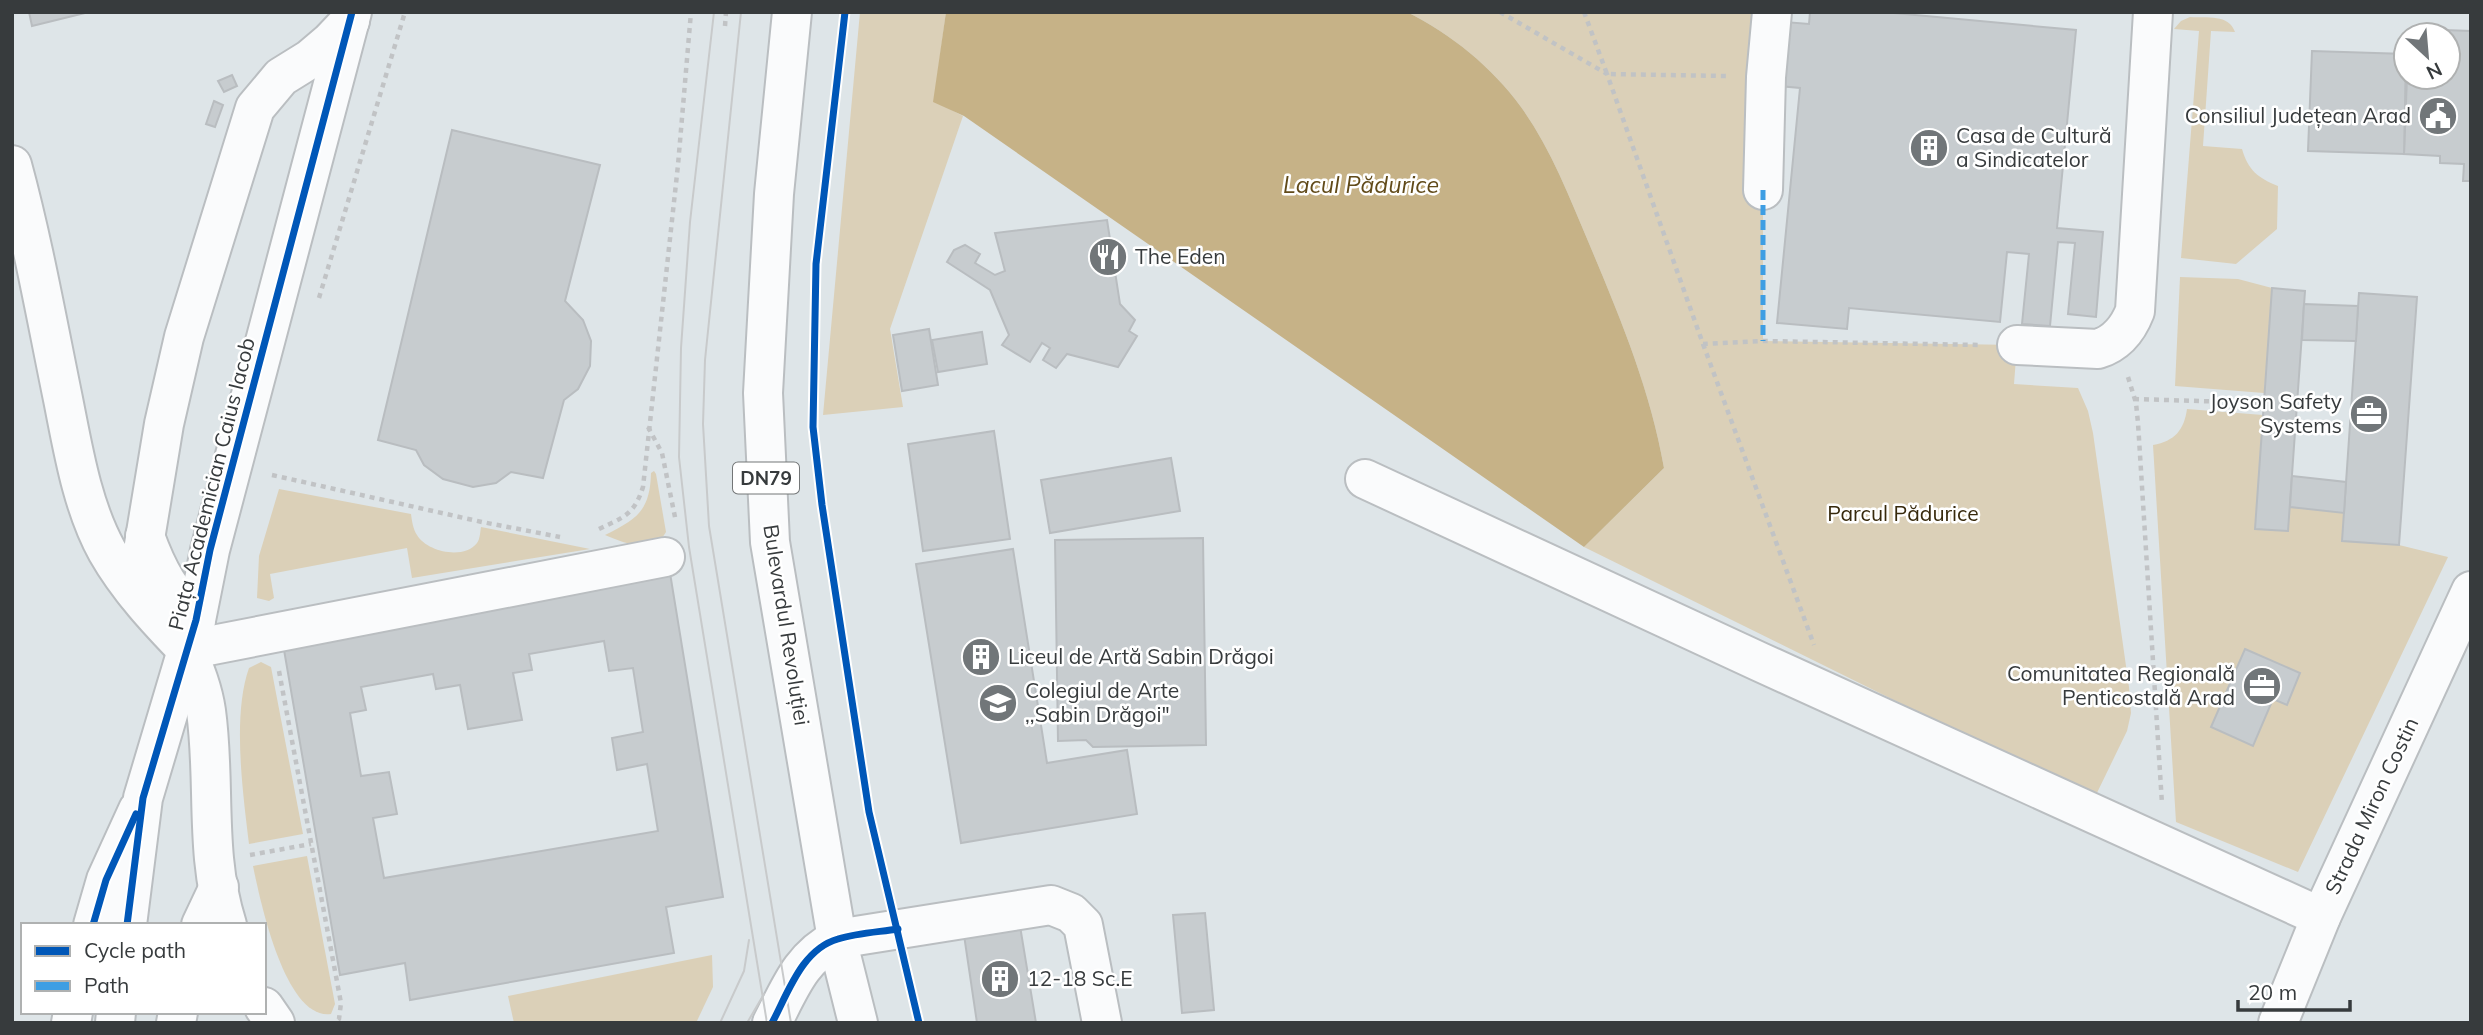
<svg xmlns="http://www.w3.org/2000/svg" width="2483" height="1035" viewBox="0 0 2483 1035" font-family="Mulish,sans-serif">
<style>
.green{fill:#dbd0b8}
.water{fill:#c6b287}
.building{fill:#c7cccf;stroke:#b9bdc0;stroke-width:2;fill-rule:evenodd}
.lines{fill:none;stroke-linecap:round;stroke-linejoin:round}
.minor-casing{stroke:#babec1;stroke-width:42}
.major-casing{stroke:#babec1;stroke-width:42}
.path{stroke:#c1c3c5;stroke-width:4.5;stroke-dasharray:5 5;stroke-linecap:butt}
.minor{stroke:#fafbfc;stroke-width:38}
.major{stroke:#fafbfc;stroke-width:38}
.tram{stroke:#c8cacb;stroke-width:2}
.quiet{stroke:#3e9ee3;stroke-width:5;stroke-dasharray:10 5;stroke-linecap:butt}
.cycleway-casing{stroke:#fff;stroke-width:11}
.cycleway{stroke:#0057b8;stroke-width:7}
.labels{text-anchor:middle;stroke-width:5;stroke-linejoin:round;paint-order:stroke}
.shield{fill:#fff;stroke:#737677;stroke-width:2}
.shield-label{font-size:19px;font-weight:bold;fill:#373b3d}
.poi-label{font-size:21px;fill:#373b3d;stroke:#fff;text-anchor:start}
.street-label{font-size:21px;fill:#373b3d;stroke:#fff}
.park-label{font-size:21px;fill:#37290c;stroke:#fff}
.water-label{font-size:23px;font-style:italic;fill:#614a19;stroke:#fff}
</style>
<rect width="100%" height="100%" fill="#dee5e8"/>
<g class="green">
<path d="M860,12H946L934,101L963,116L890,329L903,407L823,415Z"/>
<path d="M1407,12H1768L1763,190V341L2017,345L2014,384L2078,388L2088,411L2093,433L2129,687L2131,713L2127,731L2094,799L1584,547L1664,468C1650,388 1619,315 1588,241C1569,196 1550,147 1521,107C1492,67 1451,34 1407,12Z"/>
<path d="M2190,17C2207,18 2229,14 2235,32L2211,31L2203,146L2242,149C2248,170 2258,178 2278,186L2277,229L2236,264L2181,258L2199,31L2174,29L2181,21Z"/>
<path d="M2180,277L2238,279L2272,288L2264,393L2175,386Z"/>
<path d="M2187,409L2263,415L2255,528L2288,531L2290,507L2344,513L2342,541L2399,545L2448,557L2298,872L2176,822L2153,445C2175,441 2184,430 2187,409Z"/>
<path d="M654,471L656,474L666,532C653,555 624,543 605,535C637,519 650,511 651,473Z"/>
<path d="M279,489L411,514C412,521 413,529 417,535C427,552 464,560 477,543C480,539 480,533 481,527L590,549L412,578L407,548L270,574L274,598L269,601L257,598L259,556Z"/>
<path d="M261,662L271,667L303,834L249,844C243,793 232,716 249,668Z"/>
<path d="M307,856L335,1004L331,1014C285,1021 260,900 253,866Z"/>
<path d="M712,955L713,987L696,1023H514L508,996Z"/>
</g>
<path class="water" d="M946,12H1407C1451,34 1492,67 1521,107C1550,147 1569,196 1588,241C1619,315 1650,388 1664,468L1584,547L964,116L933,102Z"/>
<g class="building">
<path d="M29,12H89L32,26Z"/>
<path d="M1810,12H1883L2076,30L2057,228L2103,232L2096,317L2068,314L2075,243L2058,242L2050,326L2022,324L2029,254L2007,252L2000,322L1849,308L1847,329L1777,323L1800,88L1779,86L1785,22L1809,24Z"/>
<path d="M2444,30L2471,31V181H2463L2464,164L2440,163V156L2404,154L2407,77H2448V35H2444Z"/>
<path d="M2312,51L2406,54L2404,154L2308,151Z"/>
<path d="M232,75L237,86L224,92L218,81Z"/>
<path d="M214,101L223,105L215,127L206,124Z"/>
<path d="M452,130L600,165L565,301L583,320L591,341L590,366L578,389L564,400L543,478L511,472L496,483L473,487L443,479L424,465L416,450L378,440Z"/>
<path d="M1107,220L1120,304L1135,320L1129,331L1137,336L1118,367L1067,354L1056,368L1043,360L1050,348L1042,343L1030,362L1002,345L1009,335L990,290L947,262L954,250L965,245L980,254L975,263L995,275L1005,271L995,233Z"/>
<path d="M2272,288L2305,291L2288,531L2255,529Z"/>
<path d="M2359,293L2417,297L2399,545L2342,541Z"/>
<path d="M2304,304L2358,306L2356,341L2302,340Z"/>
<path d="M929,329L938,385L902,391L893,335Z"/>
<path d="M982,332L987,364L938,372L932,340Z"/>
<path d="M994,431L1010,539L923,551L908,444Z"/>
<path d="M1171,458L1180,511L1050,533L1041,480Z"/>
<path d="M2292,476L2346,482L2344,513L2290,507Z"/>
<path d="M1203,538L1206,745L1093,747L1086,740L1058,741L1055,540Z"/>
<path d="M1013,549L1047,763L1127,750L1137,814L961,843L916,564Z"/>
<path d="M670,573L723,897L666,907L674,953L410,1000L405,963L340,975L283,644ZM604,641L609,671L633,668L643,732L612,738L617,770L647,764L658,831L384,878L373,818L397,814L389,772L361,776L350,713L366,710L361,687L433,674L436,689L460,685L468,729L522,720L513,673L532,670L529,654Z"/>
<path d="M2245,649L2300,673L2287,705L2273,699L2253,746L2211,727Z"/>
<path d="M1205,913L1214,1010L1182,1013L1173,915Z"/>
<path d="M1020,926L1036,1023H977L964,935Z"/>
</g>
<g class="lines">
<g class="minor-casing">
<g id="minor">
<path d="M12,165C33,242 47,321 63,399C73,449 82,506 107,551C128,588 158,620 187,650L665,557"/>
<path d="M1763,190L1766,77L1772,12"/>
<path d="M2017,345L2098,349C2117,343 2128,329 2135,311L2153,12"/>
<path d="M1365,479L1760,662L2321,917"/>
<path d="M145,536C159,575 169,589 196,620"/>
<path d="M136,593L164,424L184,337L255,108L281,77L310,59L330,42L350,21"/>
<path d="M93,925L106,880L138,810"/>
<path d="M201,925L219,887"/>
<path d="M837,939L1051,905L1071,913L1083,925L1102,1023"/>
<path d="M71,1023L73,1012"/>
<path d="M176,1023L178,1012"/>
</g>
</g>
<g class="major-casing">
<g id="major">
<path d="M792,12L774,194L763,393L770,542L837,939L858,1023"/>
<path d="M187,650C195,670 203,690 206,711C216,783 204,853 227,925"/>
<path d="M127,925L143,798L196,620L210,550L352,12"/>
<path d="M264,1007L275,1023"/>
<path d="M115,1023L116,1012"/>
<path d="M772,1023C790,988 801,957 837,939"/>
<path d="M2278,1023L2321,917L2471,591"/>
</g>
</g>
<g class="path">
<path d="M1500,12L1607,74L1703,344L1763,341L1981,345"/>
<path d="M1584,12L1607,74L1727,76"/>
<path d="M725,26L726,12"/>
<path d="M319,298L405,12"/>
<path d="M1703,344L1814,645"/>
<path d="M2128,377L2136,403L2138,423L2162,804"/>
<path d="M2134,399L2264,403"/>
<path d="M648,427L662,453L676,522"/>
<path d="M272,475L482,522L560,537"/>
<path d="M599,529C624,517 634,515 643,487L678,165L691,12"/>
<path d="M279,671L341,1003L339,1019L335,1023"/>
<path d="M250,855L311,844"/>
</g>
<use href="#minor" class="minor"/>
<use href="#major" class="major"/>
<g class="tram">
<path d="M714,12L690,222L681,348L679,457L689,547L767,1023"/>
<path d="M741,12L705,360L703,424L709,526L791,1023"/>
<path d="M720,1023L744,971L749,940"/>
<path d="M747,1023L764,994"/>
</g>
<path class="quiet" d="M1763,190V341"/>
<g class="cycleway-casing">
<g id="cycleway">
<path d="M845,12L816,264L813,427L822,505L869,812L919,1023"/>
<path d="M93,925L106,880L136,814"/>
<path d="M127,925L143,798L196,620L210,550L352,12"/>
<path d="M772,1023C788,993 802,949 838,939C857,933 879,932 898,929"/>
</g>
</g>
<use href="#cycleway" class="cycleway"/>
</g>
<defs>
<g id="civic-disc" transform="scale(2.0125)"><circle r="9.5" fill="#717679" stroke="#fff"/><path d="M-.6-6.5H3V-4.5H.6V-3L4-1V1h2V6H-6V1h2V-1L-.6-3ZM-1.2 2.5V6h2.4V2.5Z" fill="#fff"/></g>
<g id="building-disc" transform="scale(2.0125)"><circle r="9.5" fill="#717679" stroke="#fff"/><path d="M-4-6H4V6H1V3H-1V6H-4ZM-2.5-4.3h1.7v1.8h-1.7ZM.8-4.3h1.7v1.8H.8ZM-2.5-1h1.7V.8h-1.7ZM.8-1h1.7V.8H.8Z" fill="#fff"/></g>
<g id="restaurant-disc" transform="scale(2.0125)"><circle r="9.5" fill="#717679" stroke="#fff"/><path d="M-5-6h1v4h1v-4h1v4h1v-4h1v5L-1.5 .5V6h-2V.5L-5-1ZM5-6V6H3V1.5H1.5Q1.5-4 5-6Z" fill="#fff"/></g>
<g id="office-disc" transform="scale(2.0125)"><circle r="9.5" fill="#717679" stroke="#fff"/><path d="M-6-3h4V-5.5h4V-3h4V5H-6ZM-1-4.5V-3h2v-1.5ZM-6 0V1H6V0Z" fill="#fff"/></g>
<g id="school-disc" transform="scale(2.0125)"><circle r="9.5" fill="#717679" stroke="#fff"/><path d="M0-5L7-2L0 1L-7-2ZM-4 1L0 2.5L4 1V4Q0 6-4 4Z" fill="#fff"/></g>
</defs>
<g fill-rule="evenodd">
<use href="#civic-disc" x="2438" y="116"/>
<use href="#building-disc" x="1929" y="148"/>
<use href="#restaurant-disc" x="1108" y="257"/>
<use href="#office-disc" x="2369" y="414"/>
<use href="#building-disc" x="981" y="657"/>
<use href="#office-disc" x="2262" y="686"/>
<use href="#school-disc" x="998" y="703"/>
<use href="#building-disc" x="1000" y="979"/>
</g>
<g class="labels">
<rect class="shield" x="733" y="462.5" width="66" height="31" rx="5"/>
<g class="shield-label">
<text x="766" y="485">DN79</text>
</g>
<g class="poi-label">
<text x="2411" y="123" text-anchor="end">Consiliul Județean Arad</text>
<text x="1956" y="143">Casa de Cultură<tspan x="1956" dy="24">a Sindicatelor</tspan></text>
<text x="1135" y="264">The Eden</text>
<text x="2342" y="409" text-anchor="end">Joyson Safety<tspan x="2342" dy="24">Systems</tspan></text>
<text x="1008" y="664">Liceul de Artă Sabin Drăgoi</text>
<text x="2235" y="681" text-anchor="end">Comunitatea Regională<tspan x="2235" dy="24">Penticostală Arad</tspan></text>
<text x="1025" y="698">Colegiul de Arte<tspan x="1025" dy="24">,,Sabin Drăgoi"</tspan></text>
<text x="1027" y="986">12-18 Sc.E</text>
</g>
<g class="street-label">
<text transform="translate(212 484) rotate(-76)" y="7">Piața Academician Caius Iacob</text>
<text transform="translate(786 625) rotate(81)" y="7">Bulevardul Revoluției</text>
<text transform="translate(2372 806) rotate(-65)" y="7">Strada Miron Costin</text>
</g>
<g class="park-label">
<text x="1903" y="521">Parcul Pădurice</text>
</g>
<g class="water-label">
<text x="1361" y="193">Lacul Pădurice</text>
</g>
</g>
<rect width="2483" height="1035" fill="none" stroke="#373b3d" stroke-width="28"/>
<rect x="21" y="923" width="245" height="91" fill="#ffffff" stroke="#afb1b1" stroke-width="2"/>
<rect x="35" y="946" width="35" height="10" fill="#0057b8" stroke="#afb1b1" stroke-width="2"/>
<text x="84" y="958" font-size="21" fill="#373b3d">Cycle path</text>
<rect x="35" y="981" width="35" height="10" fill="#3e9ee3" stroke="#afb1b1" stroke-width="2"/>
<text x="84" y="993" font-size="21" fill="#373b3d">Path</text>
<g transform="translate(2427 56) rotate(154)"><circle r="33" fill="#ffffff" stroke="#afb1b1" stroke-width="2"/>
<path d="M0-5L12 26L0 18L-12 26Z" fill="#717679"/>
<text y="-10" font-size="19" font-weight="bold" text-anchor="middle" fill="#373b3d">N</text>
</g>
<path d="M2238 1000v10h112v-10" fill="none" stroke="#373b3d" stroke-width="3.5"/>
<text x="2248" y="1000" font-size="21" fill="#373b3d" stroke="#ffffff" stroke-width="5" paint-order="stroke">20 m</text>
</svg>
